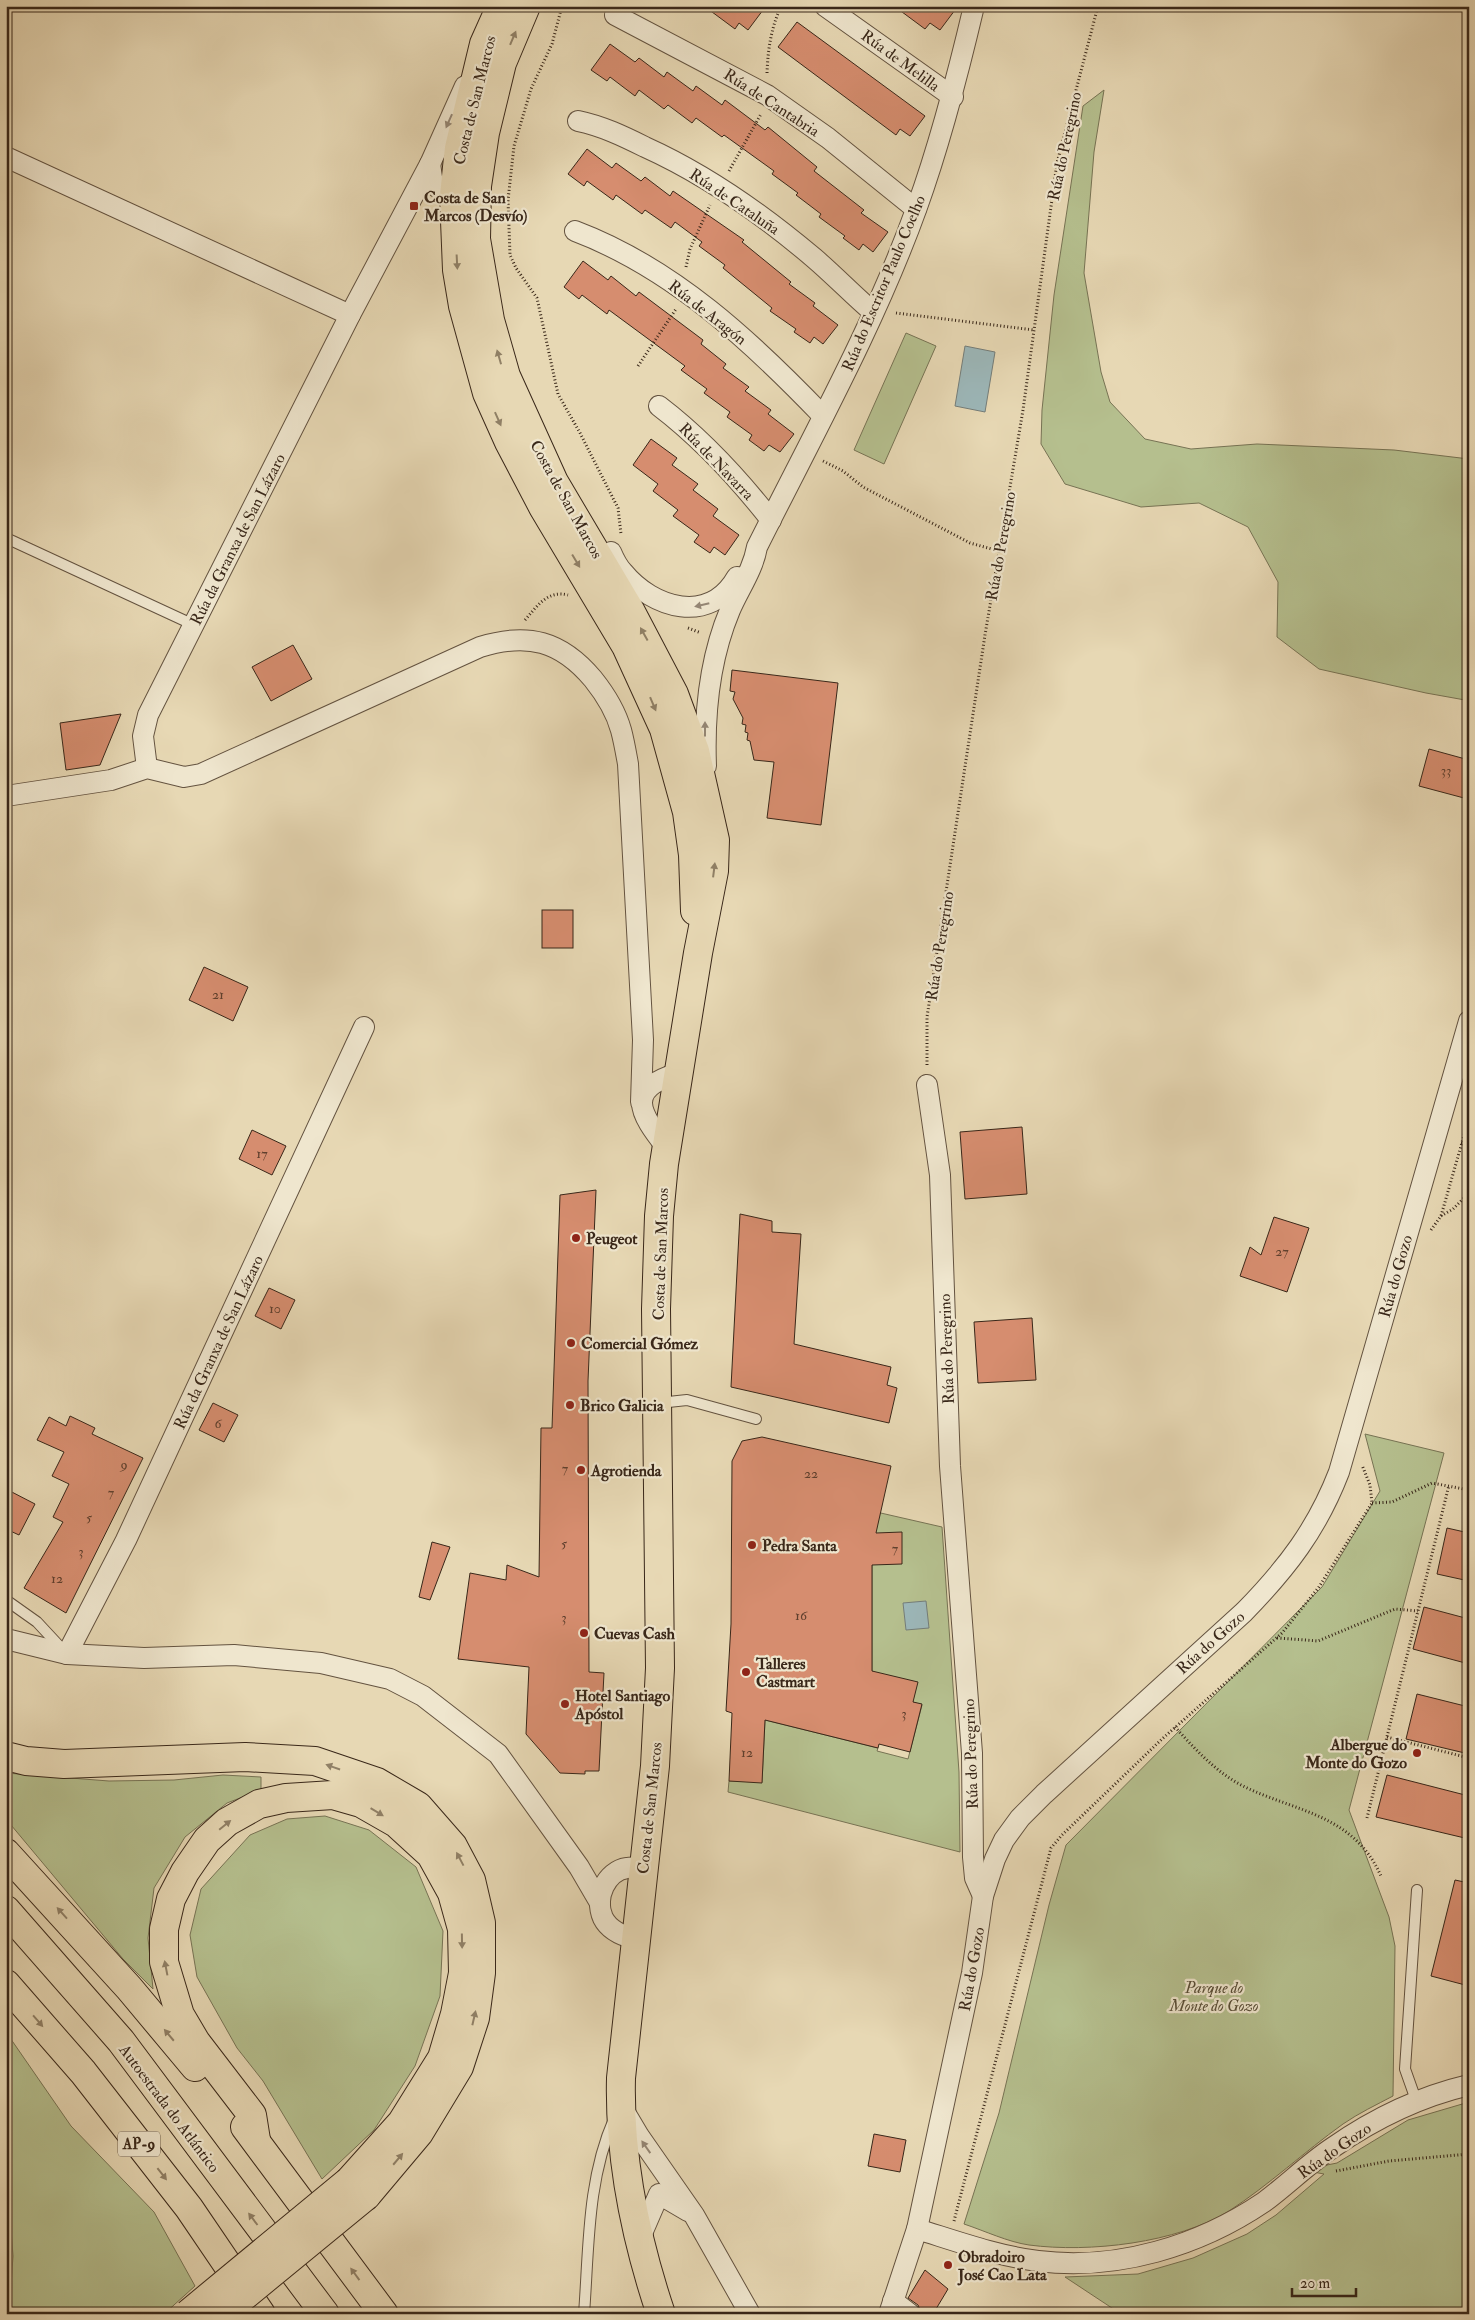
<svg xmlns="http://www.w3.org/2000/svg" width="1475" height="2320" viewBox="0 0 1475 2320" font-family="'IM FELL Double Pica',serif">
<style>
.green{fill:#b5bf8e;stroke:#777354}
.water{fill:#9cb7b9;stroke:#747d79}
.building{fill:#d68d6f;stroke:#392719}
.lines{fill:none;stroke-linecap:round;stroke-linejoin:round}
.lane-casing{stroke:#645340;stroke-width:12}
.street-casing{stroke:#645340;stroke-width:22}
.primary-casing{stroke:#392719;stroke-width:30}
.highway-casing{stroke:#392719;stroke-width:30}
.path{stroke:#392719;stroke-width:3;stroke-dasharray:1 2.5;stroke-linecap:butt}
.lane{stroke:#efe6ce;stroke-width:10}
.street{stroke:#efe6ce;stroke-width:20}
.primary{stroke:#e7d8b4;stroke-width:28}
.highway{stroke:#e7d8b4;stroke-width:28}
.highway-bridge-casing{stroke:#392719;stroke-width:30;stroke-linecap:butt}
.highway-bridge{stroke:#e7d8b4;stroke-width:28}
.oneway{fill:#908066}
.oneway2{fill:#948674}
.poi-dot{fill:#8f2418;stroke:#efe6ce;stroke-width:2}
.labels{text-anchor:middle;stroke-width:4.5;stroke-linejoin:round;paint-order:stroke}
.number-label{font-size:14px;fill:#60402e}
.shield{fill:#efe6ce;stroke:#70604f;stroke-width:1}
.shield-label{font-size:15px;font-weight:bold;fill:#392719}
.street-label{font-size:16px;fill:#392719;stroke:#efe6ce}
.poi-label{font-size:16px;font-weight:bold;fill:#392719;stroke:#efe6ce;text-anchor:start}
.park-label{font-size:16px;font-style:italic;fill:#584d36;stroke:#efe6ce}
</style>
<rect width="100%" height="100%" fill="#e7d8b4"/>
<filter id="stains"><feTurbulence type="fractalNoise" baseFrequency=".004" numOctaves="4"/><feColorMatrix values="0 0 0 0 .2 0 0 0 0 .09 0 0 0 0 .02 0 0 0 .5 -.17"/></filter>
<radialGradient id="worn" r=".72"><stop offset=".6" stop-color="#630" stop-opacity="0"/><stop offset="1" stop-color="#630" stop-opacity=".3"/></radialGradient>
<g class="green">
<path d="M1104,90L1094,152L1084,273L1101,372L1110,402L1145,439L1191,449L1257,444L1394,450L1469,459V696L1465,700L1426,693L1319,669L1277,637L1278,582L1248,527L1199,503L1141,507L1065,484L1041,444L1042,410L1054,295L1083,106Z"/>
<path d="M906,333L936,346L884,464L854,450Z"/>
<path d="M1365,1434L1444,1453L1349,1810L1389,1917L1395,1946L1393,2096C1376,2105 1359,2113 1343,2124C1304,2152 1269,2185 1229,2211C1177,2243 1089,2253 1029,2245C1008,2242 985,2231 964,2224L999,2113L1049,1905L1066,1845L1322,1587L1380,1491Z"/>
<path d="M872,1511L942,1527L959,1772L960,1852L728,1792L729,1781L762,1782L765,1720L878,1748L877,1751L908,1759L922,1705L913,1702L872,1671Z"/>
<path d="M6,1773L109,1781L174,1780L223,1775L261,1777V1790L227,1803L185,1837L154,1888L148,1938L153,1989L123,1959L6,1819Z"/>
<path d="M325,1816L369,1830L416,1867L443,1931L440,1996L415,2066L374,2130L322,2179L263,2081L237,2048L197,1977L190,1935L201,1889L250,1835L287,1819Z"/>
<path d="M6,2032L71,2126L154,2212L195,2286L164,2314H9L13,2256L6,2160Z"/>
<path d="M1469,2102V2314H1121L1065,2277L1138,2274L1193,2258L1247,2234L1276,2215L1324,2174L1302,2170L1337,2163L1408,2120Z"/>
</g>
<g class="water">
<path d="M965,346L995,352L985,412L955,406Z"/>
<path d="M926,1601L929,1628L906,1630L903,1603Z"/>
</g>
<g class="building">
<path d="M704,6H766L748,30L739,23L735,29Z"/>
<path d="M894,6H958L940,30L930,23L925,29Z"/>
<path d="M797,22L925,116L910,136L900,129L896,135L778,47Z"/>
<path d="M610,44L635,62L639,58L664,77L667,72L693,91L696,86L722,105L725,100L765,130L768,127L817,167L814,171L864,210L861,213L888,232L873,252L863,244L859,250L843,238L845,236L819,217L821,214L796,195L798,193L772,174L774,171L724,135L722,137L696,118L692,123L668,105L664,109L639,90L635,96L610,77L607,81L591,70Z"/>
<path d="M587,149L612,168L616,163L641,181L645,177L670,196L673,191L744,240L742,242L791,282L789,284L815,303L813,306L838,325L823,344L814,337L810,343L794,332L796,329L770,311L772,308L723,268L725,265L699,246L702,242L675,222L671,228L645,210L642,214L616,195L613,200L587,181L584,186L568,174Z"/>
<path d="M583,261L608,280L611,276L636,296L639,292L703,340L701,344L726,364L723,368L749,387L745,391L771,410L768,414L794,434L780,452L769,445L764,451L749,440L752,435L727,417L730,412L704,393L707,389L681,370L685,366L609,310L607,314L582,295L579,299L564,287Z"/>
<path d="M651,439L677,458L672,465L698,484L693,490L718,509L713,516L739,535L725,555L714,547L710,553L694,542L699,535L673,516L678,510L653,491L658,484L633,465Z"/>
<path d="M293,645L312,679L271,701L252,667Z"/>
<path d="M732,670L838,683L821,825L767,818L774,762L754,760L750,741L747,740L748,733L745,732L746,725L742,724L743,718L733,699L735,692L730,691Z"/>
<path d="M121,714L100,765L66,770L60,723Z"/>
<path d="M1429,749L1469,760V780L1464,798L1419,786Z"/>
<rect x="542" y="910" width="31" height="38"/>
<path d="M204,967L248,987L233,1021L189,1000Z"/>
<path d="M1022,1127L1027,1194L965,1199L960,1132Z"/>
<path d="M252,1130L286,1146L272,1175L239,1159Z"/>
<path d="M596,1190L588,1381L589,1672L604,1673L599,1771H585V1774L560,1773L526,1734L529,1667L458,1659L470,1573L506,1580L507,1565L539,1577L541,1428H552L560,1195Z"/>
<path d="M740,1214L772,1221V1232L801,1234L794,1344L891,1367L887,1385L897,1388L889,1423L731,1387Z"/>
<path d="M1274,1217L1309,1228L1287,1292L1240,1276L1250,1247L1261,1255Z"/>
<path d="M269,1288L295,1300L281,1329L255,1316Z"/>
<path d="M1032,1318L1036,1380L978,1383L974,1322Z"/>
<path d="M213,1403L238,1415L224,1442L199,1430Z"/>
<path d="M70,1416L95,1428L92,1434L143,1458L66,1613L24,1588L63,1522L53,1517L69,1484L52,1476L64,1452L37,1440L49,1417L66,1426Z"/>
<path d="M762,1437L891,1466L876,1533L902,1532V1564L872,1565V1671L918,1682L913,1702L922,1704L910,1752L879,1744L878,1748L765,1720L762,1783L729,1781L732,1713L726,1711L731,1624L732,1461L742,1441Z"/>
<path d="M6,1489L35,1504L19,1535L6,1529Z"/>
<path d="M1447,1528L1469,1533V1581L1437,1574Z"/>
<path d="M432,1542L450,1547L430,1600L419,1597Z"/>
<path d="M1424,1607L1469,1619V1664L1413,1649Z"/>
<path d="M1417,1694L1469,1707V1754L1406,1739Z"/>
<path d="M1387,1775L1469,1796V1839L1376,1817Z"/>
<path d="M1455,1880L1469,1883V1986L1431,1976Z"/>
<path d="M874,2134L906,2140L900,2172L868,2166Z"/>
<path d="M925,2270L948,2289L933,2314L921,2312L918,2305L908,2298Z"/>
</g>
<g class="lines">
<g class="lane-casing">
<g id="lane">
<path d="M6,538L194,625"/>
<path d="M659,1403L687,1400L756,1419"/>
<path d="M6,1600L37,1622L63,1650"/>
<path d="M1416,2100L1405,2069L1417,1890"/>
<path d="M584,2314C589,2248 587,2180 614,2119"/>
</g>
</g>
<g class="street-casing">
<g id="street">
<path d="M825,6L953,97"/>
<path d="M615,15L767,95L828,138L916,209"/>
<path d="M578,121C602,126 623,136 645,147C707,175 762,214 814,258C834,275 853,295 873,312"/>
<path d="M6,157L350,315"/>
<path d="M430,164L433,184L444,192L454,196"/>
<path d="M575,231C673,268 752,342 823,416"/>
<path d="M659,406C701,438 738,478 771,520"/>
<path d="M611,552C614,559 618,567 623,572C653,609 710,625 737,577"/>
<path d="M706,766C704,712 709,660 730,610C739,589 753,570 757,547C813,435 875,324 917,207C941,141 958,74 974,6"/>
<path d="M147,768L143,736L148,715L350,315L430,164L465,86"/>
<path d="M6,796L111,780L147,768L184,777L201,774L480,647C528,632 561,641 593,679C605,694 616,712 621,730C624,741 626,753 628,764L643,1040L641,1102"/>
<path d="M927,1085L940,1175L950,1466L972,1753L973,1857L975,1878L983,1896"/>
<path d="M667,1148C639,1113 624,1088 680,1073"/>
<path d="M6,1639L67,1654L144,1658L234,1655L321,1663L390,1679L423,1696L498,1754L579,1867L600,1903"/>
<path d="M67,1654L126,1540L364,1027"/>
<path d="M635,1939C623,1936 609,1930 603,1918C594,1898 606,1871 627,1868C632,1867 638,1868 643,1868"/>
<path d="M623,2109L639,2136L694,2215L750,2314"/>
<path d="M917,2229C956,2241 997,2256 1038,2261C1117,2271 1199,2246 1264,2202C1287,2185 1308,2164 1332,2148C1375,2118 1418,2097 1469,2085"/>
<path d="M641,2245L643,2231L659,2194L688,2211"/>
<path d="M893,2301L910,2314"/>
<path d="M889,2314L917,2229L972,1973L983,1896L995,1859L1004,1840L1020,1818L1044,1794L1244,1612C1287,1568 1317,1529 1339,1472L1469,1021"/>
</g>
</g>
<g class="primary-casing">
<g id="primary">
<path d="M501,6L484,44L459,148L454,196L457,270L463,306L487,393L509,442L543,507L626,646L664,729L687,812L693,855L695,911"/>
<path d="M526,6L502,63L485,133L477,186L476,239L490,320L506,376L554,482L631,612L674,694L695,751L715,840L714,871L698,953L664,1164L659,1216L656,1309L660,1668L655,1766L621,2078C619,2159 635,2237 661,2314"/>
</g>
</g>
<g class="highway-casing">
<g id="highway">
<path d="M6,1756L26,1761L64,1764L245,1757L315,1761L377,1782L418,1806L453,1846L471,1880L481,1923V1973L475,2018L459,2067L419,2133L366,2196"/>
<path d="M6,1853L129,1988L195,2067"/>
<path d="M6,1910L121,2041L325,2314"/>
<path d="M6,1984L83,2072L189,2208L261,2314"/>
<path d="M245,2127L384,2314"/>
<path d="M256,2140L252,2115L196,2042L180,2015L164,1962V1929L171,1899L185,1872L207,1840L227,1822L259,1804L286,1798L333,1795L361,1803L396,1823L431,1855L452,1893L462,1929L463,1973L455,2014L442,2058L402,2122L349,2181"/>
</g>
</g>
<g class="path">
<path d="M562,6L552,44L531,89L514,146L508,200L510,255L516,268L537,298L558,394L580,433L618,508L621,534"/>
<path d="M767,73C768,48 771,29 781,6"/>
<path d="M729,171L761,114"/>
<path d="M686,267L690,249L710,205"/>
<path d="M896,313L1034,330"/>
<path d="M638,366L676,309"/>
<path d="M823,461L843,471L863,487L970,543L999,551"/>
<path d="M525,620C538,605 548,590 568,595"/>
<path d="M688,628L701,633"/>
<path d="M927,1065V1017L985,635L1023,410L1057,163L1098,6"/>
<path d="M1461,1143L1469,1144"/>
<path d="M1441,1216L1453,1209L1469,1193"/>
<path d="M1431,1230L1441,1216L1469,1118"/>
<path d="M1372,1503L1392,1502L1432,1483L1469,1490"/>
<path d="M1277,1638L1318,1641L1395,1609L1418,1611"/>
<path d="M1175,1727C1195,1749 1215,1771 1241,1785C1294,1812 1353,1813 1381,1876"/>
<path d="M1387,1737L1469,1758"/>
<path d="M1367,1818L1449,1485"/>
<path d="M1336,2171L1389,2161L1469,2154"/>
<path d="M954,2221L1051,1848L1062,1835L1162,1739L1282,1633L1319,1587L1372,1503L1370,1485L1362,1465"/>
</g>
<use href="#lane" class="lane"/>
<use href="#street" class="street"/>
<use href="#primary" class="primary"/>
<use href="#highway" class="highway"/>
<g class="highway-bridge-casing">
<g id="highway-bridge">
<path d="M188,2314L349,2181"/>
<path d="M222,2314L366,2196"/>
</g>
</g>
<use href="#highway-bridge" class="highway-bridge"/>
</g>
<defs><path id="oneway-solid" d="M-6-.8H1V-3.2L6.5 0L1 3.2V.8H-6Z" transform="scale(1.25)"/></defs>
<g class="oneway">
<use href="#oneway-solid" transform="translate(513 38) rotate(-67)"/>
<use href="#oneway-solid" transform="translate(457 262) rotate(87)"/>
<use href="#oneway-solid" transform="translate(499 357) rotate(-106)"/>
<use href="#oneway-solid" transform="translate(498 419) rotate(66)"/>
<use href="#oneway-solid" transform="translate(576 561) rotate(59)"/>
<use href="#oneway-solid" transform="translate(644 634) rotate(-119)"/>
<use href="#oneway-solid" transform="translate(653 704) rotate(67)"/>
<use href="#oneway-solid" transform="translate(714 870) rotate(-83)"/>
<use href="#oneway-solid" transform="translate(333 1767) rotate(-161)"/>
<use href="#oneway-solid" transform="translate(377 1812) rotate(31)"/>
<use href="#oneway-solid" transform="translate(225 1825) rotate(-39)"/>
<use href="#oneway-solid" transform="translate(460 1859) rotate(-118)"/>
<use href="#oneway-solid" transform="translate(62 1913) rotate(-132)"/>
<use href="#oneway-solid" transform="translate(462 1941) rotate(89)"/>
<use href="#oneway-solid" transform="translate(166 1968) rotate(-101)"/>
<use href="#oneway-solid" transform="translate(474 2018) rotate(-77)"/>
<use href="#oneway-solid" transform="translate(38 2021) rotate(49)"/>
<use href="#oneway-solid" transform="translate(169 2035) rotate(-130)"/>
<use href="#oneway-solid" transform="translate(398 2159) rotate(-50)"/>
<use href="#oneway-solid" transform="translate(162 2174) rotate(52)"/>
<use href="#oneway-solid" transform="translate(253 2219) rotate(-127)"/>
<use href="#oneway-solid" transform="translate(355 2274) rotate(-126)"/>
</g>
<g class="oneway2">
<use href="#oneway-solid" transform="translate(449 121) rotate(114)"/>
<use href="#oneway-solid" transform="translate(702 605) rotate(167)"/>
<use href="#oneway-solid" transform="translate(705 729) rotate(-90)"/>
<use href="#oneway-solid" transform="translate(646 2147) rotate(-125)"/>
</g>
<g class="poi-dot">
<rect x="409" y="201" width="10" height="10" rx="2.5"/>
<circle cx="576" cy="1238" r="5"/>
<circle cx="571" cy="1343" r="5"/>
<circle cx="570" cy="1405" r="5"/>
<circle cx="581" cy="1470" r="5"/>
<circle cx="752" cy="1545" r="5"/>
<circle cx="584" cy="1633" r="5"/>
<circle cx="746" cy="1672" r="5"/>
<circle cx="565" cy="1704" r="5"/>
<circle cx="1417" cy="1753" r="5"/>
<circle cx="948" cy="2265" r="5"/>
</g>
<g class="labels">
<g class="number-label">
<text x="1446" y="775">33</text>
<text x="218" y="999">21</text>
<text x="262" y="1158">17</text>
<text x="1282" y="1256">27</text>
<text x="275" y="1313">10</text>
<text x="218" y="1428">6</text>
<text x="124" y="1469">9</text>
<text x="565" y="1473">7</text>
<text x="811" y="1478">22</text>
<text x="111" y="1497">7</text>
<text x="89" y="1522">5</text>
<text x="564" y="1548">5</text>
<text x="895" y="1553">7</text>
<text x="81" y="1556">3</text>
<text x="57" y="1583">12</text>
<text x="801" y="1620">16</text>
<text x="564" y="1622">3</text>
<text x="904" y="1718">3</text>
<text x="747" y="1757">12</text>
</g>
<rect class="shield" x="118" y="2131.5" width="42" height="25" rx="4"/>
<g class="shield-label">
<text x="139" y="2149">AP-9</text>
</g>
<g class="street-label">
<text transform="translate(901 60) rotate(36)" y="6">Rúa de Melilla</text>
<text transform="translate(474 100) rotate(-76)" y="6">Costa de San Marcos</text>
<text transform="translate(772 102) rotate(33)" y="6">Rúa de Cantabria</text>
<text transform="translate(1064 146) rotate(-78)" y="6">Rúa do Peregrino</text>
<text transform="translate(735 201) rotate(34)" y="6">Rúa de Cataluña</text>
<text transform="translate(883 283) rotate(-67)" y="6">Rúa do Escritor Paulo Coelho</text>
<text transform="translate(708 312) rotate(38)" y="6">Rúa de Aragón</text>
<text transform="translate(717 461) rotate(46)" y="6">Rúa de Navarra</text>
<text transform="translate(567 499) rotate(61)" y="6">Costa de San Marcos</text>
<text transform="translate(237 539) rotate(-63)" y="6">Rúa da Granxa de San Lázaro</text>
<text transform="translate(1000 546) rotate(-80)" y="6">Rúa do Peregrino</text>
<text transform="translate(939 946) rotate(-81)" y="6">Rúa do Peregrino</text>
<text transform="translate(660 1254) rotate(-88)" y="6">Costa de San Marcos</text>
<text transform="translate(1395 1276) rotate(-74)" y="6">Rúa do Gozo</text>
<text transform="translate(218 1342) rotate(-65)" y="6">Rúa da Granxa de San Lázaro</text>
<text transform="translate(946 1349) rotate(-92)" y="6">Rúa do Peregrino</text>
<text transform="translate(1210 1642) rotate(-42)" y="6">Rúa do Gozo</text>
<text transform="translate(970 1754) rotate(-92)" y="6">Rúa do Peregrino</text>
<text transform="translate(649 1808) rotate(-84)" y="6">Costa de San Marcos</text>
<text transform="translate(971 1969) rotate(-80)" y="6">Rúa do Gozo</text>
<text transform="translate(170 2108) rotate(53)" y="6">Autoestrada do Atlántico</text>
<text transform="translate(1334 2150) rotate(-35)" y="6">Rúa do Gozo</text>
</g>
<g class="poi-label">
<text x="424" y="203">Costa de San<tspan x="424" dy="18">Marcos (Desvío)</tspan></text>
<text x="586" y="1244">Peugeot</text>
<text x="581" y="1349">Comercial Gómez</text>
<text x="580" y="1411">Brico Galicia</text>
<text x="591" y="1476">Agrotienda</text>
<text x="762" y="1551">Pedra Santa</text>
<text x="594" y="1639">Cuevas Cash</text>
<text x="756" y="1669">Talleres<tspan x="756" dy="18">Castmart</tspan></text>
<text x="575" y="1701">Hotel Santiago<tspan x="575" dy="18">Apóstol</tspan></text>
<text x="1407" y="1750" text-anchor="end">Albergue do<tspan x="1407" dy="18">Monte do Gozo</tspan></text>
<text x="958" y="2262">Obradoiro<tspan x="958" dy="18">José Cao Lata</tspan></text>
</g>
<g class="park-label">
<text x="1214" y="1993">Parque do<tspan x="1214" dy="18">Monte do Gozo</tspan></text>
</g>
</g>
<rect width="1475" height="2320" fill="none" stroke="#e7d8b4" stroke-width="25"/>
<rect x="8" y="8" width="1460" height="2305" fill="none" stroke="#392719" stroke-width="2.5"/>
<rect x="12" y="12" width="1450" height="2295" fill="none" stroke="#392719"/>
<path d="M1292 2288v8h64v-8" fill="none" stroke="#392719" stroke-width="2.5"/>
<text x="1300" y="2288" font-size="15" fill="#392719" stroke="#efe6ce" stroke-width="4" paint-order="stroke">20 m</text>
<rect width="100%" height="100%" filter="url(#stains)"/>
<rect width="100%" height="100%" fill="url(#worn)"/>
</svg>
